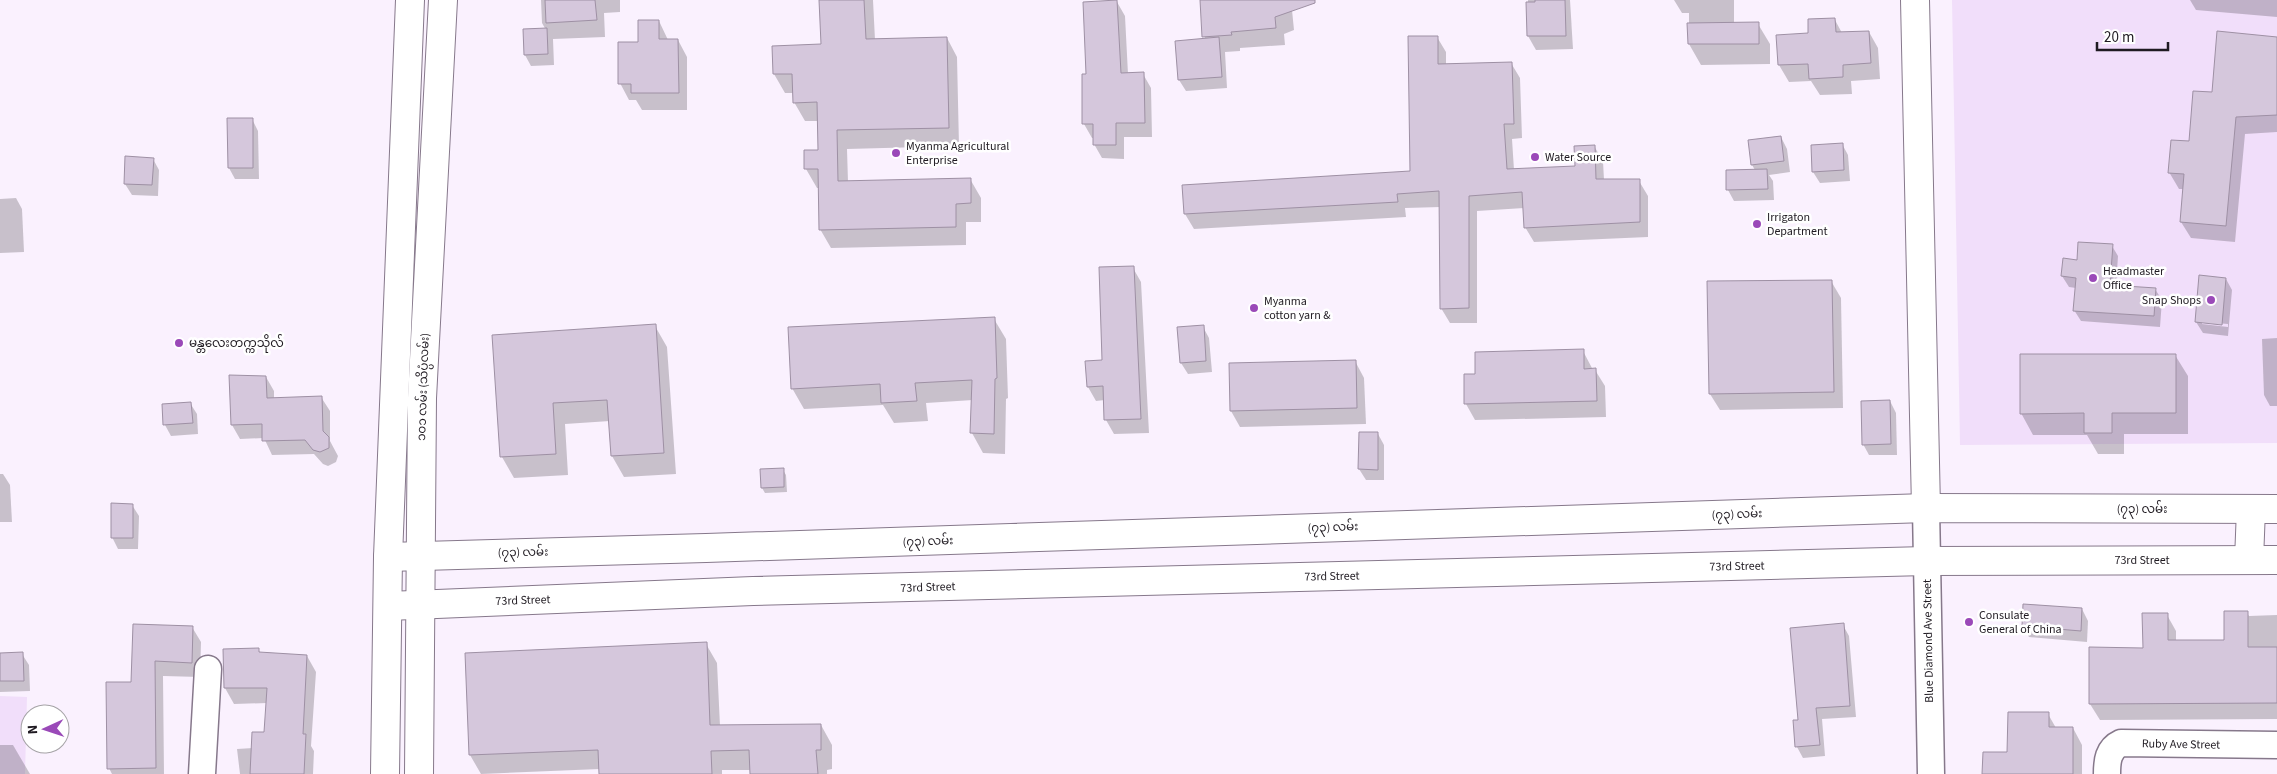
<svg xmlns="http://www.w3.org/2000/svg" width="2277" height="774" viewBox="0 0 2277 774" font-family="'Source Sans 3','Noto Sans Myanmar',sans-serif">
<style>
.green{fill:#f1defa}
.shadow{fill:#0003;fill-rule:evenodd}
.building{fill:#d5c7dc;stroke:#9e90a4}
.lines{fill:none;stroke-linecap:round;stroke-linejoin:round}
.minor-casing{stroke:#86788b;stroke-width:29}
.major-casing{stroke:#86788b;stroke-width:30}
.minor{stroke:#fff;stroke-width:26}
.major{stroke:#fff;stroke-width:28}
.poi-dot{fill:#9a49b8;stroke:#fff;stroke-width:2}
.labels{text-anchor:middle;stroke-width:5;stroke-linejoin:round;paint-order:stroke}
.poi-label{font-size:12px;fill:#1f1a21;stroke:#fff;text-anchor:start}
.street-label{font-size:12px;fill:#1f1a21;stroke:#fff}
</style>
<rect width="100%" height="100%" fill="#faf1fe"/>
<g class="green">
<path d="M1952,0H2277V443L1960,445Z"/>
<path d="M0,696L27,697L25,774H0Z"/>
</g>
<g class="shadow">
<path d="M541,0H620V12L604,13L605,37L553,39L554,65L531,66L525,55L546,30L542,23Z"/>
<path d="M820,0H873L875,40L947,38L957,57L959,146L847,149L848,182L970,179L981,198V222H966V245L831,248L820,229L819,188H817L806,169L819,151L818,121H805L794,102V93H785L774,74V47L822,45Z"/>
<path d="M1201,0H1291L1294,30L1284,34L1285,45L1240,48V51L1225,52L1227,88L1186,91L1179,80L1205,39Z"/>
<path d="M1528,0H1570L1573,49L1536,50L1528,36Z"/>
<path d="M1674,0H1734V24H1758L1770,44V64L1701,65L1689,44V13H1682Z"/>
<path d="M2190,0H2277V17L2196,10Z"/>
<path d="M1117,2L1125,16L1128,74H1143L1151,88L1152,137H1124V159L1102,158L1094,144V138H1092L1084,124L1087,75Z"/>
<path d="M1835,20L1842,33L1869,32L1878,48L1880,79L1851,81L1852,94L1820,95L1811,81L1789,82L1779,65L1777,36L1809,34Z"/>
<path d="M659,21L668,40H678L687,57V110H642L636,100H629L620,83L639,44Z"/>
<path d="M1437,37L1446,52V65L1511,63L1520,78L1522,138L1512,139L1514,170L1576,168L1594,146L1603,161L1604,180L1639,181L1648,196V237L1534,242L1525,227L1524,208L1477,211V323H1450L1441,308V207L1405,208L1406,217L1194,229L1185,214L1412,172Z"/>
<path d="M2277,39V132L2245,134L2235,242L2191,238L2181,222L2184,189H2179L2169,172L2190,143L2213,94Z"/>
<path d="M252,119L258,131L259,179H235L229,168Z"/>
<path d="M1781,137L1787,149L1790,172L1769,175L1773,181L1774,200L1734,201L1728,190L1755,170L1752,165Z"/>
<path d="M1842,144L1848,155L1850,181L1820,183L1813,172Z"/>
<path d="M153,159L159,170L158,196L132,195L125,184Z"/>
<path d="M16,198L22,209L24,252L0,253V199Z"/>
<path d="M2112,246L2118,256L2116,286L2155,289L2162,300L2160,327L2081,321L2074,310L2076,288L2069,287L2062,276L2078,261Z"/>
<path d="M1133,268L1141,282L1149,433L1114,434L1106,420L1105,400L1096,401L1088,387L1103,361Z"/>
<path d="M2226,279L2232,290L2228,336L2203,333L2196,322ZM2202,322L2228,324V327L2202,324Z"/>
<path d="M1831,281L1841,298L1843,408L1720,410L1710,394Z"/>
<path d="M994,319L1006,339L1008,398L1006,399L1005,454L983,453L972,433L973,400L926,403L928,421L894,423L883,405L804,409L792,388Z"/>
<path d="M655,326L667,347L676,474L624,477L612,456L610,421L565,424L568,475L514,478L502,457L494,336Z"/>
<path d="M1203,327L1209,338L1212,372L1188,374L1181,363Z"/>
<path d="M2277,338V406H2270L2264,395L2262,339Z"/>
<path d="M1583,351L1593,370H1595L1605,386L1606,417L1475,420L1466,404L1477,375Z"/>
<path d="M2175,355L2188,376V434H2124V454H2098L2087,435H2033L2021,413Z"/>
<path d="M1355,361L1364,378L1366,424L1240,427L1231,411Z"/>
<path d="M266,377L274,391V399L321,397L330,411V441L338,456L336,462L328,466L323,464L314,454L272,455L264,438L240,439L232,425Z"/>
<path d="M1890,401L1896,413L1897,455H1869L1863,444Z"/>
<path d="M190,403L197,414L198,434L171,436L165,425L163,405Z"/>
<path d="M1378,434L1384,445V480H1366L1359,469Z"/>
<path d="M783,470L786,475L787,492L765,493L762,488Z"/>
<path d="M0,474H3L10,485L12,522H0Z"/>
<path d="M132,505L139,516L138,549H118L112,537Z"/>
<path d="M2024,605L2082,609L2088,621L2087,642L2029,637L2023,626Z"/>
<path d="M2247,613L2249,616L2277,615V719L2100,720L2090,704V648L2144,649L2167,615L2176,631V641L2225,642Z"/>
<path d="M1843,625L1849,636L1856,717L1822,719L1825,756L1803,758L1797,747L1794,721H1799Z"/>
<path d="M134,626L192,627L201,642L200,677L163,676L164,774H112L109,768L132,683Z"/>
<path d="M706,644L717,663L720,726L821,725L832,745V769L827,770V774H751V770H722V774H600V769L481,774L470,755Z"/>
<path d="M258,649L260,653L307,656L316,672L311,746L314,751L313,774H240L237,749L253,748L265,734L267,703L234,704L225,688L224,650Z"/>
<path d="M22,654L29,665L30,691L0,692V655Z"/>
<path d="M2048,714L2056,728H2073L2082,745V774H1984L2009,753Z"/>
<path d="M0,745H13L30,774H0Z"/>
</g>
<g class="building">
<path d="M545,0H595L597,20L546,23Z"/>
<path d="M819,0H864L866,39L947,37L949,128L837,130L838,181L971,178V203L956,204V227L819,230L818,169H804V150H818L817,102L793,103L792,74H773L772,46L821,44Z"/>
<path d="M1117,0L1121,73L1144,72L1145,123H1116V145H1093V124H1082V74H1086L1083,2Z"/>
<path d="M1200,0H1315V3L1275,17L1276,28L1231,32L1232,35L1202,37Z"/>
<path d="M1535,0H1565L1566,36H1527L1526,2H1535Z"/>
<path d="M1835,18L1836,32L1869,31L1871,63L1843,65V77L1809,79L1808,64L1778,65L1776,35L1808,33V19Z"/>
<path d="M638,20H659V39H678L679,93H631V84H618V42H638Z"/>
<path d="M1759,22V44H1688L1687,23Z"/>
<path d="M547,28L548,54L524,55L523,29Z"/>
<path d="M2217,31L2277,37V115L2236,117L2226,226L2180,222L2184,174L2168,173L2171,140L2189,141L2193,91L2212,92Z"/>
<path d="M1408,36H1438V64L1512,62L1514,124H1504L1507,169L1575,166L1574,146L1595,145L1596,179H1640V222L1524,228L1522,192L1469,196V308L1440,309L1439,191L1397,194L1398,202L1184,214L1182,185L1410,171Z"/>
<path d="M1219,37L1222,77L1178,80L1175,41Z"/>
<path d="M227,118H253V168H228Z"/>
<path d="M1781,136L1784,161L1751,165L1748,140Z"/>
<path d="M1843,143L1844,170L1812,172L1811,145Z"/>
<path d="M125,156L154,158L152,185L124,184Z"/>
<path d="M1767,169L1768,189L1726,190V170Z"/>
<path d="M2078,242L2113,244L2110,285L2156,288L2154,316L2073,311L2076,278L2061,276L2063,258L2077,260Z"/>
<path d="M1134,266L1141,419L1104,420L1103,386L1087,387L1085,361L1102,360L1099,267Z"/>
<path d="M2199,275L2226,278L2222,325L2195,322Z"/>
<path d="M1832,280L1834,392L1709,394L1707,281Z"/>
<path d="M995,317L997,378L995,379L994,434L970,433L972,380L915,383L917,401L881,403L880,384L791,389L788,327Z"/>
<path d="M656,324L664,453L611,456L607,400L553,403L556,454L500,457L492,335Z"/>
<path d="M1204,325L1206,361L1180,363L1177,327Z"/>
<path d="M1584,349V369L1596,368L1597,401L1464,404V374H1475V352Z"/>
<path d="M2020,354H2176V413H2112V433H2084V413L2020,414Z"/>
<path d="M1356,360L1357,408L1230,411L1229,363Z"/>
<path d="M229,375L266,376L267,398L322,396L323,431L329,437V448L320,452L313,450L305,440L262,441V424L231,425Z"/>
<path d="M1890,400L1891,444L1862,445L1861,401Z"/>
<path d="M191,402L193,423L163,425L162,404Z"/>
<path d="M1359,432H1378V470L1358,469Z"/>
<path d="M784,468V487L761,488L760,469Z"/>
<path d="M111,503L133,504V538H111Z"/>
<path d="M2023,604L2082,608L2081,631L2022,626Z"/>
<path d="M2224,611H2248V647H2277V703L2089,704V647L2143,648L2142,613H2168V640H2224Z"/>
<path d="M1844,623L1850,706L1816,708L1820,745L1795,747L1793,720H1798L1790,628Z"/>
<path d="M133,624L193,626L192,663L155,661L156,768L107,769L106,682H131Z"/>
<path d="M707,642L710,725L821,724V750H816L818,774H750L749,750L711,751L712,774H599L598,750L469,755L465,653Z"/>
<path d="M259,648V652L307,655L303,734H306L304,774H250L252,732H264L267,688H224L223,649Z"/>
<path d="M23,652L24,681H0V653Z"/>
<path d="M2008,712H2049V727H2073V774H1982L1983,752H2007Z"/>
</g>
<g class="lines">
<g class="minor-casing">
<g id="minor">
<path d="M1926,508L1931,774"/>
<path d="M202,774L208,669"/>
<path d="M2107,774C2107,761 2108,749 2121,743L2277,745"/>
</g>
</g>
<g class="major-casing">
<g id="major">
<path d="M1915,0L1926,508"/>
<path d="M388,557L706,548L1926,508L2277,509"/>
<path d="M2249,560L2251,509"/>
<path d="M388,606L753,591L1926,561L2277,560"/>
<path d="M385,774L388,557L410,0"/>
<path d="M419,774L422,398L443,0"/>
</g>
</g>
<use href="#minor" class="minor"/>
<use href="#major" class="major"/>
</g>
<g class="poi-dot">
<circle cx="896" cy="153" r="5"/>
<circle cx="1535" cy="157" r="5"/>
<circle cx="1757" cy="224" r="5"/>
<circle cx="2093" cy="278" r="5"/>
<circle cx="2211" cy="300" r="5"/>
<circle cx="1254" cy="308" r="5"/>
<circle cx="179" cy="343" r="5"/>
<circle cx="1969" cy="622" r="5"/>
</g>
<g class="labels">
<g class="poi-label">
<text x="906" y="150">Myanma Agricultural<tspan x="906" dy="14">Enterprise</tspan></text>
<text x="1545" y="161">Water Source</text>
<text x="1767" y="221">Irrigaton<tspan x="1767" dy="14">Department</tspan></text>
<text x="2103" y="275">Headmaster<tspan x="2103" dy="14">Office</tspan></text>
<text x="2201" y="304" text-anchor="end">Snap Shops</text>
<text x="1264" y="305">Myanma<tspan x="1264" dy="14">cotton yarn &amp;</tspan></text>
<text x="189" y="347">မန္တလေးတက္ကသိုလ်</text>
<text x="1979" y="619">Consulate<tspan x="1979" dy="14">General of China</tspan></text>
</g>
<g class="street-label">
<text transform="translate(423 387) rotate(-88)" y="4">၁၀၁ လမ်း (သိပ္ပံလမ်း)</text>
<text x="2142" y="513">(၇၃) လမ်း</text>
<text transform="translate(1737 514) rotate(-2)" y="4">(၇၃) လမ်း</text>
<text transform="translate(1333 527) rotate(-2)" y="4">(၇၃) လမ်း</text>
<text transform="translate(928 541) rotate(-2)" y="4">(၇၃) လမ်း</text>
<text transform="translate(523 552) rotate(-1)" y="4">(၇၃) လမ်း</text>
<text x="2142" y="564">73rd Street</text>
<text transform="translate(1737 566) rotate(-1)" y="4">73rd Street</text>
<text transform="translate(1332 576) rotate(-1)" y="4">73rd Street</text>
<text transform="translate(928 587) rotate(-2)" y="4">73rd Street</text>
<text transform="translate(523 600) rotate(-2)" y="4">73rd Street</text>
<text transform="translate(1928 641) rotate(-91)" y="4">Blue Diamond Ave Street</text>
<text transform="translate(2181 744) rotate(1)" y="4">Ruby Ave Street</text>
</g>
</g>
<g transform="translate(45 729) rotate(267)"><circle r="24" fill="#ffffff" stroke="#a5a3a6"/>
<path d="M0-4L9 19L0 12L-9 19Z" fill="#9a49b8"/>
<text y="-8" font-size="14" font-weight="bold" text-anchor="middle" fill="#1f1a21">N</text>
</g>
<path d="M2097 42v8h71v-8" fill="none" stroke="#1f1a21" stroke-width="2.5"/>
<text x="2104" y="42" font-size="15" fill="#1f1a21" stroke="#ffffff" stroke-width="4" paint-order="stroke">20 m</text>
</svg>
